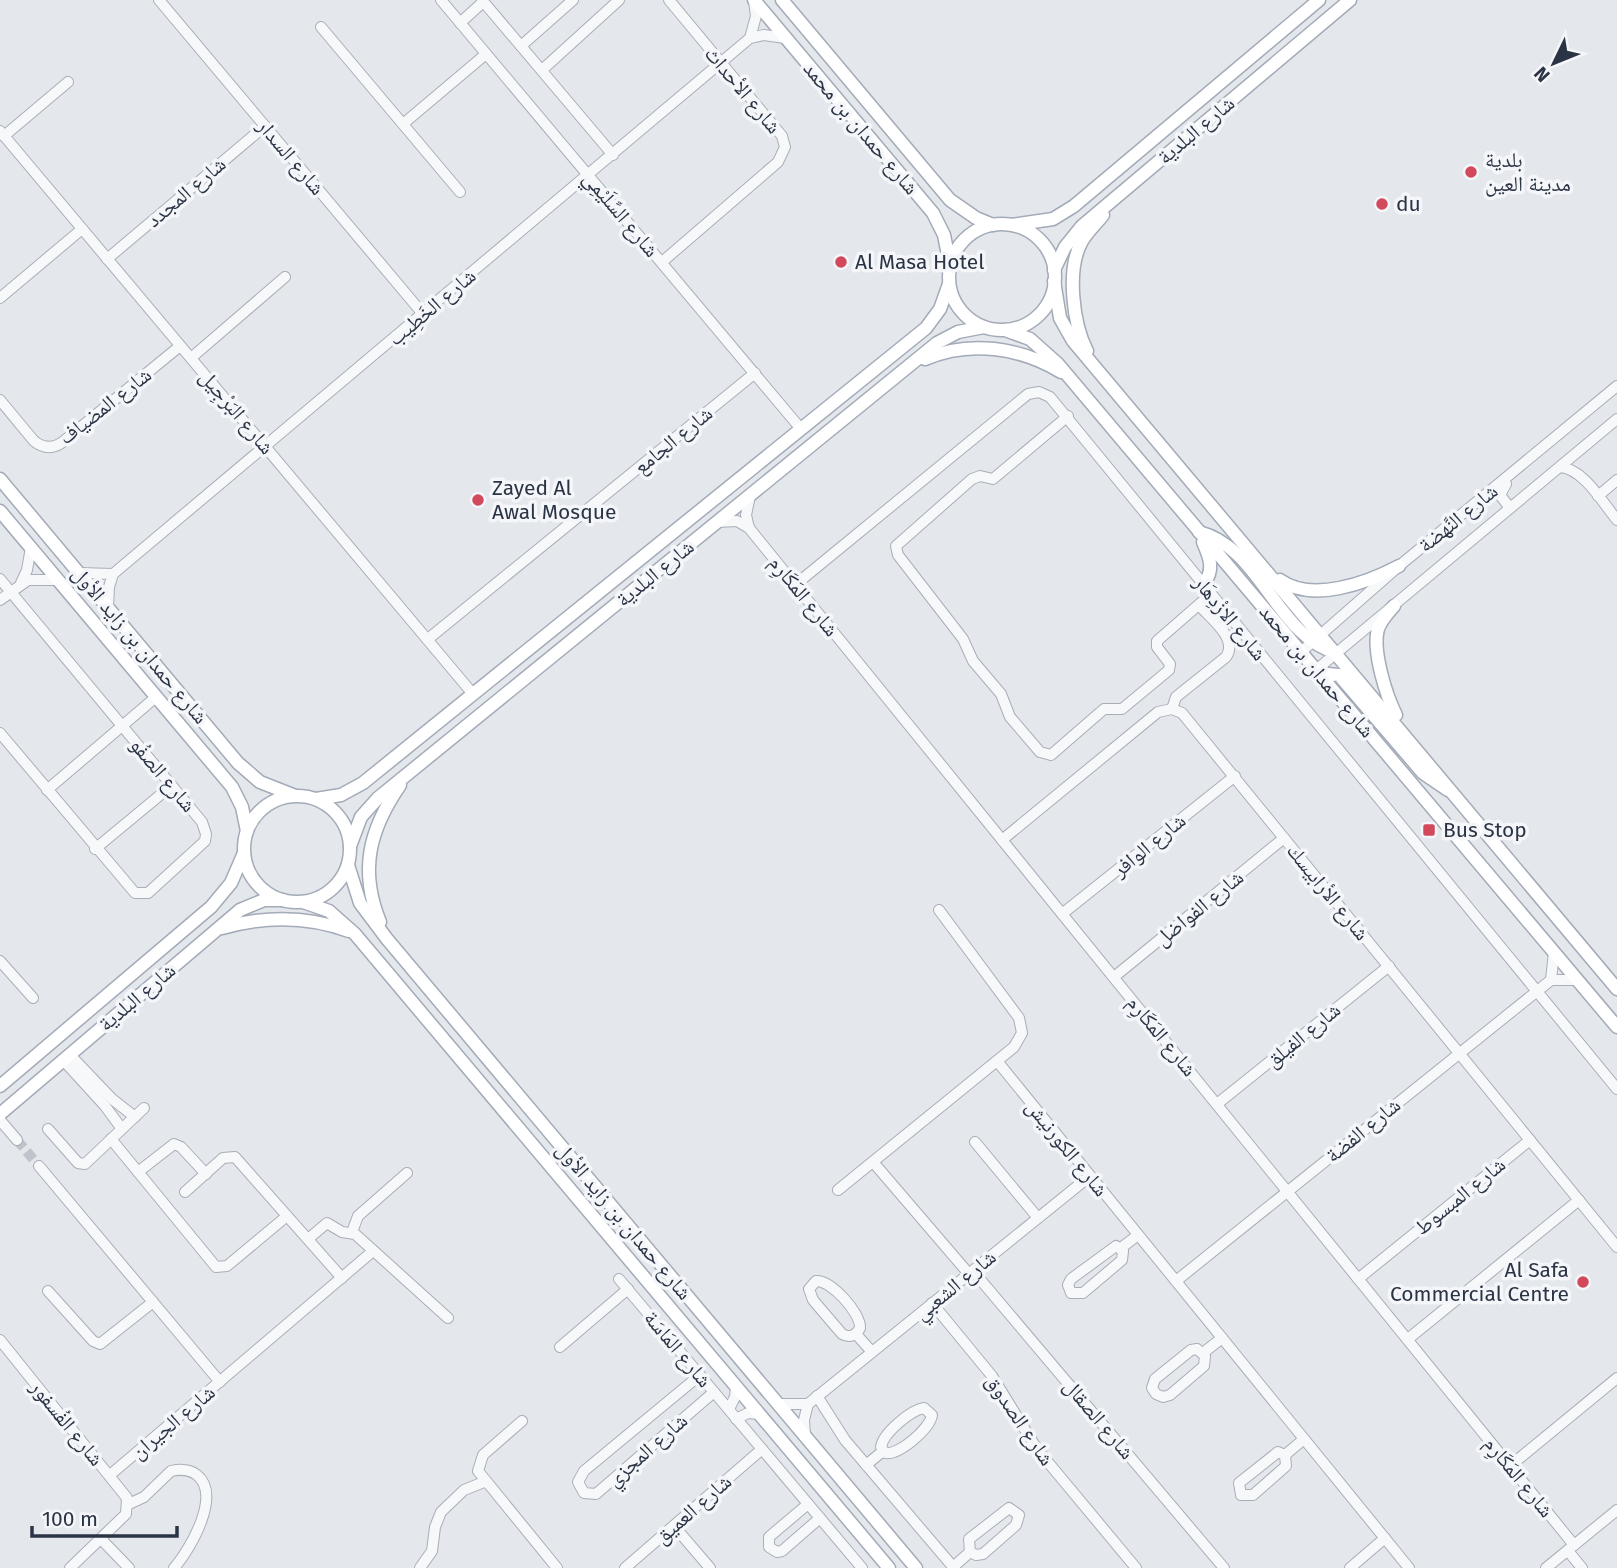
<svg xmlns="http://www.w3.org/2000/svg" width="1617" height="1568" viewBox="0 0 1617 1568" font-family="'Fira Sans','Noto Naskh Arabic',sans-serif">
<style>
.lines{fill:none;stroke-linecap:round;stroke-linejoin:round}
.minor-tunnel{stroke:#bfc3cb;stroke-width:10;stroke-dasharray:10 5;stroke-linecap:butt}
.minor-casing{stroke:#a9aeb7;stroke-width:12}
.major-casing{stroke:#a3abb8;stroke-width:15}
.minor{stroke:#f7f8fa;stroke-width:10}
.major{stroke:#fff;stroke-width:12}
.poi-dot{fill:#d1495b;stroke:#f4f6f9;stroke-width:2.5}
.labels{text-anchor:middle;stroke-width:7;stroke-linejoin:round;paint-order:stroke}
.street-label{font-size:21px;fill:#2b3445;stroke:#f4f6f9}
.poi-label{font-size:21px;fill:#2b3445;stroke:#f4f6f9;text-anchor:start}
</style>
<rect width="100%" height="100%" fill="#e4e7ec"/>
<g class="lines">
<path class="minor-tunnel" d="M17,1140L39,1166"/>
<g class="minor-casing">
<g id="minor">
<path d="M159,0L423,314"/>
<path d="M441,0L801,429"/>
<path d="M482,0L613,155"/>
<path d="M460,23L483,2"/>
<path d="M321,27L460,192"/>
<path d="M750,38L756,16L754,1"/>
<path d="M521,46L573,0"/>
<path d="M542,70L619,0"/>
<path d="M403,124L486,54"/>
<path d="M0,131L473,694"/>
<path d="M4,136L68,82"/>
<path d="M107,259L265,126"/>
<path d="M662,262L778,162L785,147L782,136L669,0"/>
<path d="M0,298L82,229"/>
<path d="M191,358L285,277"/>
<path d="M0,400L34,441C44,449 54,449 64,441L180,346"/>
<path d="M1068,416L993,479L980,476L972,479L896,546L898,555L963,639L973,661L1001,694L1010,717L1040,752L1051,755L1104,709H1122L1169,670L1170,664L1157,647V641L1211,594"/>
<path d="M1560,467C1584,469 1602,502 1617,520"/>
<path d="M1506,484L1500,495L1510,508"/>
<path d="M1598,496L1617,480"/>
<path d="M718,522L737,521L749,528L1574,1545"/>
<path d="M749,528L746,515L750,496"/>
<path d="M79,573L113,574"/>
<path d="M0,579L202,822L206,834L205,841L148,893H135L0,733"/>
<path d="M21,583L27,570L31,547"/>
<path d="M795,585L1028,394L1039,392L1050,397L1617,1089"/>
<path d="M0,600L28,580H58"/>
<path d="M108,607L109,587L113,574L750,38L764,35L785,38"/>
<path d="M428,639L755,373"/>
<path d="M1301,652L1399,566L1617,386"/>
<path d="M1316,670L1617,419"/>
<path d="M1172,709L1176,697L1226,657C1239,639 1210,618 1199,605"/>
<path d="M47,790L156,697"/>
<path d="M1002,840L1158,712L1172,709L1182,713L1617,1247"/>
<path d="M95,849L171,786"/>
<path d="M1062,914L1235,776"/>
<path d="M0,961L33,998"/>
<path d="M1114,977L1284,838"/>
<path d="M1551,980L1554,952"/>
<path d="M70,1055L112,1099L135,1117"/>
<path d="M63,1060L105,1106L122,1129"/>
<path d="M997,1061L1409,1568"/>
<path d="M1217,1104L1389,966"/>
<path d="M0,1120L17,1140"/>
<path d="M48,1129L78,1163L85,1164L144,1108"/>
<path d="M111,1139L216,1267L227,1266L287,1216"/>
<path d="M975,1142L1038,1218"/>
<path d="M873,1162L969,1274"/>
<path d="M39,1166L220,1382"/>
<path d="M138,1172L174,1144L181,1147L206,1174"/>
<path d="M838,1190L1014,1047L1022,1033L1019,1018L939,910"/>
<path d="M185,1192L223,1158L235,1157L342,1278"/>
<path d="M352,1232L358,1216L407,1173"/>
<path d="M308,1239L327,1223L342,1232L355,1234L448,1318"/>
<path d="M1116,1246L1123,1251L1122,1260L1083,1293H1071L1068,1285L1071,1279Z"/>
<path d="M1121,1248L1138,1235"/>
<path d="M973,1271L1224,1568"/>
<path d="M619,1279L862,1568"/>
<path d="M1358,1279L1530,1140"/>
<path d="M816,1281C831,1280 861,1313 860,1328C856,1336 849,1338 842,1334L813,1300L809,1289Z"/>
<path d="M1176,1281L1551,980H1578"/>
<path d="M48,1291L93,1341L100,1344L153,1302"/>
<path d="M932,1303L992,1376L1037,1449L1136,1568"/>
<path d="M856,1334L872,1352"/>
<path d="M1408,1339L1579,1200"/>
<path d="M0,1340L127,1498L126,1514L70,1568"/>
<path d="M560,1347L628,1289"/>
<path d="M1197,1349L1205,1356L1204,1366L1170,1395L1163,1397L1156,1394L1152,1388L1155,1379L1191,1350Z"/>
<path d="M1203,1353L1222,1338"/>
<path d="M700,1375L584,1471L578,1482L584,1493L596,1494L714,1392"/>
<path d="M817,1396L845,1440L954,1568"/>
<path d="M778,1404H808L1090,1176"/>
<path d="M924,1408L932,1415C930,1429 898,1456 885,1453L881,1447C883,1433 911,1410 924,1408Z"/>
<path d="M729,1409L735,1397L736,1386"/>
<path d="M736,1419L748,1413L759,1414"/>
<path d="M522,1421L483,1455L478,1471L557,1568"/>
<path d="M805,1435L804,1420L808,1404"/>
<path d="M1278,1452L1285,1455L1286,1466L1253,1495H1241L1239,1483Z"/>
<path d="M1285,1455L1304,1439"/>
<path d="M866,1465L883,1451"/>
<path d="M1510,1466L1617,1378"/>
<path d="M110,1475L373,1251"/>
<path d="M129,1504L144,1497L171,1471C180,1469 189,1469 197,1475C222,1495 190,1550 174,1568"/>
<path d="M808,1504L769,1537V1547L777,1552L782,1551L820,1518"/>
<path d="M1009,1508L1019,1515L1016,1525L983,1554L976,1555L970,1552L969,1539Z"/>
<path d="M674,1526L710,1568"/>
<path d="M101,1539L129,1568"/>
<path d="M1568,1551L1582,1568"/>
<path d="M953,1567L970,1552"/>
<path d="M420,1568L432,1551L435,1527L441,1512L464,1490L484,1482"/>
<path d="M625,1568L762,1449"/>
<path d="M1350,1568L1385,1538"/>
<path d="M1546,1568L1617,1510"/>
</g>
</g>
<g class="major-casing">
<g id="major">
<path d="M754,0L933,213L944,235L950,265"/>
<path d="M782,0L950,200L976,218L993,225"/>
<circle cx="1002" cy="277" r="53"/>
<path d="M1012,225L1053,219L1074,206L1319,0"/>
<path d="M1054,270L1065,247L1082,226L1350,0"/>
<path d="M1054,281L1060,318L1073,341L1617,989"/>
<path d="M1005,330L1030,339L1058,364L1617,1027"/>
<path d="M1087,351C1073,324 1066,269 1082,241C1087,232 1096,224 1103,215"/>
<path d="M925,359C969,340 1020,347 1061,372"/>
<path d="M0,479L238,763L260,782L293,795"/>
<path d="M0,511L232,787L242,807L247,831"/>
<path d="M1199,532C1261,548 1276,636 1337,653"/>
<path d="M1203,542C1210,558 1215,570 1203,585"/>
<path d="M1280,580C1312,603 1367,583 1399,566"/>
<path d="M1394,606C1388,613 1381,620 1378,629C1372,651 1386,695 1396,715"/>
<path d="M1327,683L1328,674L1339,675L1423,773L1448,790"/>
<circle cx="297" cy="849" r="53"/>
<path d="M316,799L341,795L363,783L926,328L940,309L949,284"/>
<path d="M350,846L361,817L378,798L937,343L958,332L984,327"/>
<path d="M348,865L360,903L387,939L916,1568"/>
<path d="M303,902L329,911L355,934L889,1568"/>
<path d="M380,922C359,871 369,830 400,785"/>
<path d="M222,928C264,916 308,916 349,931"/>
<path d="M0,1086L211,907L231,883L244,853"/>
<path d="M0,1114L240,910L264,900H283"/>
</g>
</g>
<use href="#minor" class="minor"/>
<use href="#major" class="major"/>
</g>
<g class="poi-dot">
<circle cx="1471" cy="172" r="7"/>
<circle cx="1382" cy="204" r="7"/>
<circle cx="841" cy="262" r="7"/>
<circle cx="478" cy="500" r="7"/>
<rect x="1422" y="823" width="14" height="14" rx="3.5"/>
<circle cx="1583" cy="1282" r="7"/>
</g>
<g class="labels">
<g class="street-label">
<text transform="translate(743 90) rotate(50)" y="7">شارع الأحداث</text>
<text transform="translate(861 128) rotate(50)" y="7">شارع حمدان بن محمد</text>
<text transform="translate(1196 130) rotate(-40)" y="7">شارع البلدية</text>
<text transform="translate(291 157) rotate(50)" y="7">شارع السدار</text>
<text transform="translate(186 192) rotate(-40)" y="7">شارع المجدد</text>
<text transform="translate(621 214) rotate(50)" y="7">شارع السِّلَيْمِي</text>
<text transform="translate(432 307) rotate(-40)" y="7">شارع الخَطِيب</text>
<text transform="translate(105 406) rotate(-38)" y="7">شارع المضياف</text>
<text transform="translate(237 412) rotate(50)" y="7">شارع البَرْجِيل</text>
<text transform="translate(673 440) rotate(-39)" y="7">شارع الجامع</text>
<text transform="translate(1458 518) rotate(-39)" y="7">شارع النَّهضة</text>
<text transform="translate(655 573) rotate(-39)" y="7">شارع البلدية</text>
<text transform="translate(804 596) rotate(51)" y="7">شارع المَكَارِم</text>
<text transform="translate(1230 618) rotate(51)" y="7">شارع الازْدِهَار</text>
<text transform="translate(140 645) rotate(50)" y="7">شارع حمدان بن زايد الأول</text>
<text transform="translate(1317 671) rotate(50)" y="7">شارع حمدان بن محمد</text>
<text transform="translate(163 775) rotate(50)" y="7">شارع الصفُو</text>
<text transform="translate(1149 845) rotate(-39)" y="7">شارع الوافر</text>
<text transform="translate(1328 892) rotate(51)" y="7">شارع الأرابيسك</text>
<text transform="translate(1199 908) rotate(-39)" y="7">شارع الفواضل</text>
<text transform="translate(137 997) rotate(-40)" y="7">شارع البلدية</text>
<text transform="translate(1303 1035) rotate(-39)" y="7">شارع الفيلق</text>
<text transform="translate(1162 1036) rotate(51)" y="7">شارع المَكَارِم</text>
<text transform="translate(1363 1130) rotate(-39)" y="7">شارع الفضة</text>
<text transform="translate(1067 1148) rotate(51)" y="7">شارع الكورنيش</text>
<text transform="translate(1460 1196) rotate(-39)" y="7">شارع المبسوط</text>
<text transform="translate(624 1221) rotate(50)" y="7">شارع حمدان بن زايد الأول</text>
<text transform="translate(955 1285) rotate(-39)" y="7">شارع الشعبي</text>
<text transform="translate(678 1349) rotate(50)" y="7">شارع المَاسَة</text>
<text transform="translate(1099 1419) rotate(50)" y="7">شارع الصقال</text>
<text transform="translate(1020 1420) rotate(56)" y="7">شارع الصدوق</text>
<text transform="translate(173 1422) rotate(-40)" y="7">شارع الجيران</text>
<text transform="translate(67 1423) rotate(51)" y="7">شارع الفُسفور</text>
<text transform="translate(647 1450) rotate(-41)" y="7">شارع المجزي</text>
<text transform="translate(1519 1477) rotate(51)" y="7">شارع المَكَارِم</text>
<text transform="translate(693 1509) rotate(-41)" y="7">شارع العميق</text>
</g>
<g class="poi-label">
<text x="1485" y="167">بلدية<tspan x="1485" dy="24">مدينة العين</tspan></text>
<text x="1396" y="211">du</text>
<text x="855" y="269">Al Masa Hotel</text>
<text x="492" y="495">Zayed Al<tspan x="492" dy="24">Awal Mosque</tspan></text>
<text x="1443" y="837">Bus Stop</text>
<text x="1569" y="1277" text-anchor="end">Al Safa<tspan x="1569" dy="24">Commercial Centre</tspan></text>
</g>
</g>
<g transform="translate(1554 63) rotate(227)" stroke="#f4f6f9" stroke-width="5" paint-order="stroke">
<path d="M0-5L12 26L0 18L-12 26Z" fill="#2b3445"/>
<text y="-10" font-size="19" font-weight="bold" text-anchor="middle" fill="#2b3445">N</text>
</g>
<path d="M32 1526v10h145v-10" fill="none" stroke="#2b3445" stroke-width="3.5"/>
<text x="42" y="1526" font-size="21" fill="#2b3445" stroke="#f4f6f9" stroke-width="5" paint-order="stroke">100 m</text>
</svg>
